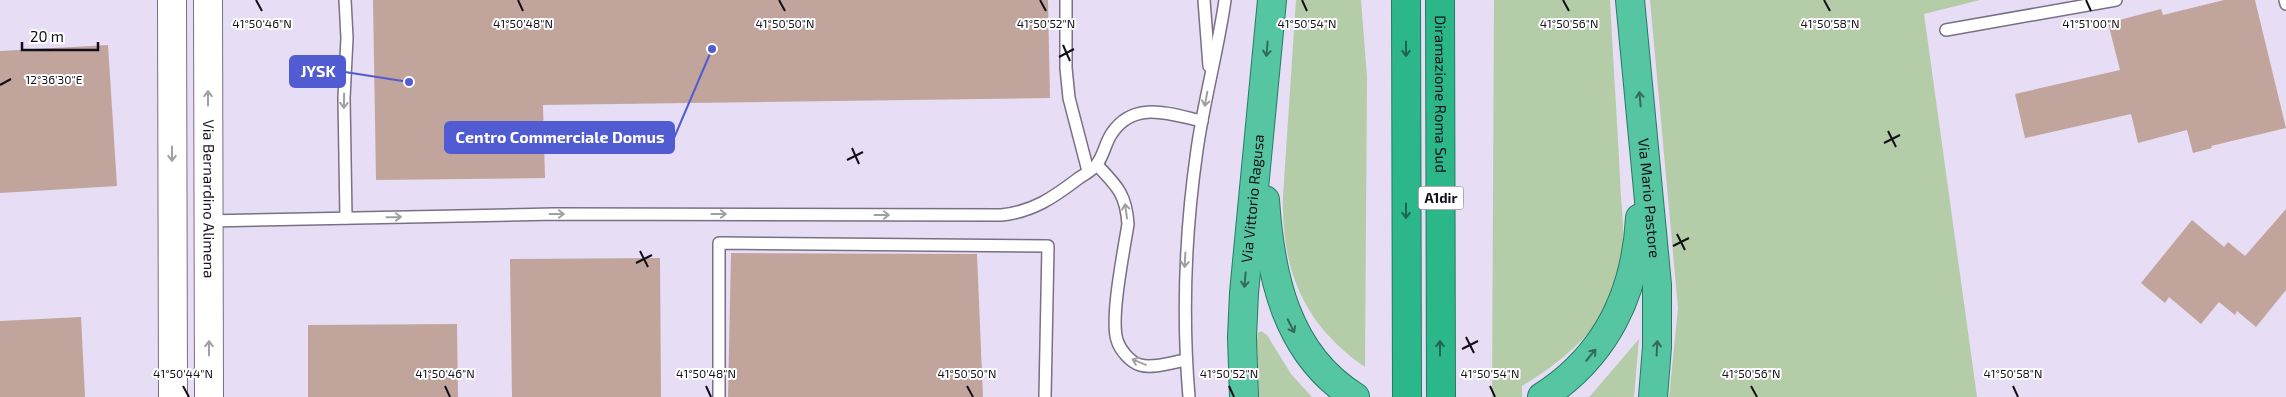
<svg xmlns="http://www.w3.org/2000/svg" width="2286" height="397" viewBox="0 0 2286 397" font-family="'Exo 2',sans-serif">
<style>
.green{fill:#b4cda8}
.building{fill:#c1a59d}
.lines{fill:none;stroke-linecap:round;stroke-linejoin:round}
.service-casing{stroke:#797085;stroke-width:14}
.tertiary-casing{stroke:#797085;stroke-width:30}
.trunk-casing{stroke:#237c62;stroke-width:30}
.motorway-casing{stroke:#237c62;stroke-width:30}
.service{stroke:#fff;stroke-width:11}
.tertiary{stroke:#fff;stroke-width:28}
.trunk{stroke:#56c6a2;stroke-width:28}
.motorway{stroke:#2cb78a;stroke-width:28}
.oneway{stroke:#346a5d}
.oneway2{stroke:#206351}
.oneway3{stroke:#a19fa3}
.ticks{fill:none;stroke:#130f18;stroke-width:2}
.labels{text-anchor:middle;stroke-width:4;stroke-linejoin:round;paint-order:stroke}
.shield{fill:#fff;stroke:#5a575d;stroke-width:1}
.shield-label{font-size:14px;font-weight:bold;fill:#130f18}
.street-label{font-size:15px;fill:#130f18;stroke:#fff}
.ticks-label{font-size:12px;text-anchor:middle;fill:#130f18;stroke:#fff;stroke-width:4;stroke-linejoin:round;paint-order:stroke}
.leader{fill:none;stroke:#525cd2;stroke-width:2}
.callout-dot{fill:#525cd2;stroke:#fff;stroke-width:2}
.callout{fill:#525cd2;stroke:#525cd2;stroke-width:2}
.callout-label{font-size:16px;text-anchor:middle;font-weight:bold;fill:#fff}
</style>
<rect width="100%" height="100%" fill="#e7ddf5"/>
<g class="green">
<path d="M1296,0H1361L1367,77L1365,367C1303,325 1281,268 1283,196Z"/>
<path d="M1494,0H1610C1613,59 1617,118 1620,178C1621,210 1628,248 1619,280C1605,327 1562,362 1522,386V397H1492Z"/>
<path d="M1650,0H1980L1924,14L1977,397H1669L1678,308Z"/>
<path d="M1261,331L1267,335L1291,374L1312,397H1259L1257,340L1258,333Z"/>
<path d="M1639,339L1634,397H1589L1591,395Z"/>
</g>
<g class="building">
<path d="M373,0H1048L1050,98L543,105L545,178L376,180Z"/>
<path d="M2224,0H2255L2286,128L2211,146L2212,148L2193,153L2187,130L2138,143L2131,114L2025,138L2015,94L2120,70L2108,23L2161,9L2163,15Z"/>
<path d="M108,45L117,186L0,193V51Z"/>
<path d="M2286,209V290L2256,327L2237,311L2235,315L2219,302L2201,324L2169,297L2165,303L2141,283L2192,220L2224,247L2228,242L2245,256Z"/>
<path d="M731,253L977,254L983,397H728Z"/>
<path d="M660,258L661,397H512L510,259Z"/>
<path d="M81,317L85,397H0V321Z"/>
<path d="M457,324L458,397H308V325Z"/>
</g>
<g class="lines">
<g class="service-casing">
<g id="service">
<path d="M345,0L347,38L344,98L346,218"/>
<path d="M1066,0V68L1069,98L1088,171"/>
<path d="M1204,0L1209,66"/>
<path d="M2285,0L2286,4"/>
<path d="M1946,30L2116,0"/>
<path d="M1097,165C1117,186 1126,194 1128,224C1124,250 1110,318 1117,340C1120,350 1130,362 1140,365C1153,369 1173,362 1186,360"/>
<path d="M208,221L555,214L1001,215C1033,212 1054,197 1079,178C1085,174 1093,170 1097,164C1104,155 1105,143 1112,133C1134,100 1170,114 1202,121"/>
<path d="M719,397V243L1048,246L1045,397"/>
<path d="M1189,397C1182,314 1185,233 1197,150C1204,100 1218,50 1225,0"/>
</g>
</g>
<g class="tertiary-casing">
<g id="tertiary">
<path d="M172,0L173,397"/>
<path id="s1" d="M208,0L209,397"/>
</g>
</g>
<g class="trunk-casing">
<g id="trunk">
<path id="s2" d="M1630,0L1657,285V347L1653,397"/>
<path d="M1265,200C1270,275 1286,354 1355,397"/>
<path id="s3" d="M1244,397L1242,337L1244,293L1272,0"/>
<path d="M1542,397C1606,356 1636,293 1640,218"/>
</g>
</g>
<g class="motorway-casing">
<g id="motorway">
<path d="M1406,0L1407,397"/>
<path id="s4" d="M1440,0L1441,397"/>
</g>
</g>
<use href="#service" class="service"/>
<use href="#tertiary" class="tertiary"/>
<use href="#trunk" class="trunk"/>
<use href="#motorway" class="motorway"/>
</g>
<defs><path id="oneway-shaft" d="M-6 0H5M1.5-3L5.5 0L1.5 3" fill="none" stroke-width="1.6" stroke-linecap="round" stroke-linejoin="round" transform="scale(1.25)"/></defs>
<g class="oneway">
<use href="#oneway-shaft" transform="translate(1267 49) rotate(95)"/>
<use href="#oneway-shaft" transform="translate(1640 99) rotate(-95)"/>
<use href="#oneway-shaft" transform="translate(1245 280) rotate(95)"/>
<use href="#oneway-shaft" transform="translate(1291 326) rotate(63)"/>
<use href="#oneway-shaft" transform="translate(1657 348) rotate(-87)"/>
<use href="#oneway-shaft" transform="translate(1591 355) rotate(-50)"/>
</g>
<g class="oneway2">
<use href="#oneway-shaft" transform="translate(1406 49) rotate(90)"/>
<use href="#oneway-shaft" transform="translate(1406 211) rotate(90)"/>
<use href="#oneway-shaft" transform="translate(1440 348) rotate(-90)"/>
</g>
<g class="oneway3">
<use href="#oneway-shaft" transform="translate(208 98) rotate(-90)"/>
<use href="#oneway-shaft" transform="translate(1206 99) rotate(100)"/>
<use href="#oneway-shaft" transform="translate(344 101) rotate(91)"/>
<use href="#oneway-shaft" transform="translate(172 154) rotate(90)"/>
<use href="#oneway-shaft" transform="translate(1126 211) rotate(-98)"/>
<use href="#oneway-shaft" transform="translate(557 214)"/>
<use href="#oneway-shaft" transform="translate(719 214)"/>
<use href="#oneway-shaft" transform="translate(882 215)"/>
<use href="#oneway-shaft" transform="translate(394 217) rotate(-1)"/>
<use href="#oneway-shaft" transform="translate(1185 260) rotate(93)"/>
<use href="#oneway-shaft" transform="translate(209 348) rotate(-90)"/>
<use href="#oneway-shaft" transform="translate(1139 362) rotate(-158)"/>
</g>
<path class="ticks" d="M256,0L262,11M518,0L523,11M779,0L785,11M1040,0L1046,11M1302,0L1307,11M1563,0L1569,11M1824,0L1830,11M2086,0L2091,11M1063,45L1070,61M1059,57L1074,49M0,85L11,79M1888,131L1896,147M1884,143L1900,135M852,148L859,164M847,160L863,152M1677,234L1685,250M1673,246L1689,238M640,251L648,267M636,263L652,255M1466,337L1474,353M1462,349L1478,341M183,386L189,397M445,386L450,397M706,386L711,397M967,386L973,397M1229,386L1234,397M1490,386L1495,397M1751,386L1757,397M2013,386L2018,397"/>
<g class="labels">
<rect class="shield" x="1418.5" y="186.5" width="45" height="23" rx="4"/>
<g class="shield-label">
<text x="1441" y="203">A1dir</text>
</g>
<g class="street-label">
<text dy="5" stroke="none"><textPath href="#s4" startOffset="94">Diramazione Roma Sud</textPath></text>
<text dy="5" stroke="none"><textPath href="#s3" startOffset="199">Via Vittorio Ragusa</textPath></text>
<text dy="5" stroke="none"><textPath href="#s2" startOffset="199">Via Mario Pastore</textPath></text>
<text dy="5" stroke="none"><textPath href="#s1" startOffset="199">Via Bernardino Alimena</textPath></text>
</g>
</g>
<g class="ticks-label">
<text x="262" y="28">41°50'46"N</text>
<text x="523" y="28">41°50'48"N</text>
<text x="785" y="28">41°50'50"N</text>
<text x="1046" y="28">41°50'52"N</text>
<text x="1307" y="28">41°50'54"N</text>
<text x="1569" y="28">41°50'56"N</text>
<text x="1830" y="28">41°50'58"N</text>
<text x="2091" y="28">41°51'00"N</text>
<text x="54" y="84">12°36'30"E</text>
<text x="183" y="378">41°50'44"N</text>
<text x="445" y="378">41°50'46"N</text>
<text x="706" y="378">41°50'48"N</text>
<text x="967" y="378">41°50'50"N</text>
<text x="1229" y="378">41°50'52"N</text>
<text x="1490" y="378">41°50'54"N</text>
<text x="1751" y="378">41°50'56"N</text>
<text x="2013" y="378">41°50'58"N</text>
</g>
<path class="leader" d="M409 82L345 72M712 49L674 138"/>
<g class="callout-dot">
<circle cx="409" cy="82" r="5"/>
<circle cx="712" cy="49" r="5"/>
</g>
<g class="callout">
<rect x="290" y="56" width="55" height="31" rx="5"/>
<rect x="445" y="122" width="229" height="31" rx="5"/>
</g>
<g class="callout-label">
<text x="318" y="77">JYSK</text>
<text x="560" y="143">Centro Commerciale Domus</text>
</g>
<path d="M22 42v8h76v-8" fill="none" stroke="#130f18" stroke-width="2.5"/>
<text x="30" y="42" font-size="15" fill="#130f18" stroke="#ffffff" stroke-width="4" paint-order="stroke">20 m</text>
</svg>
